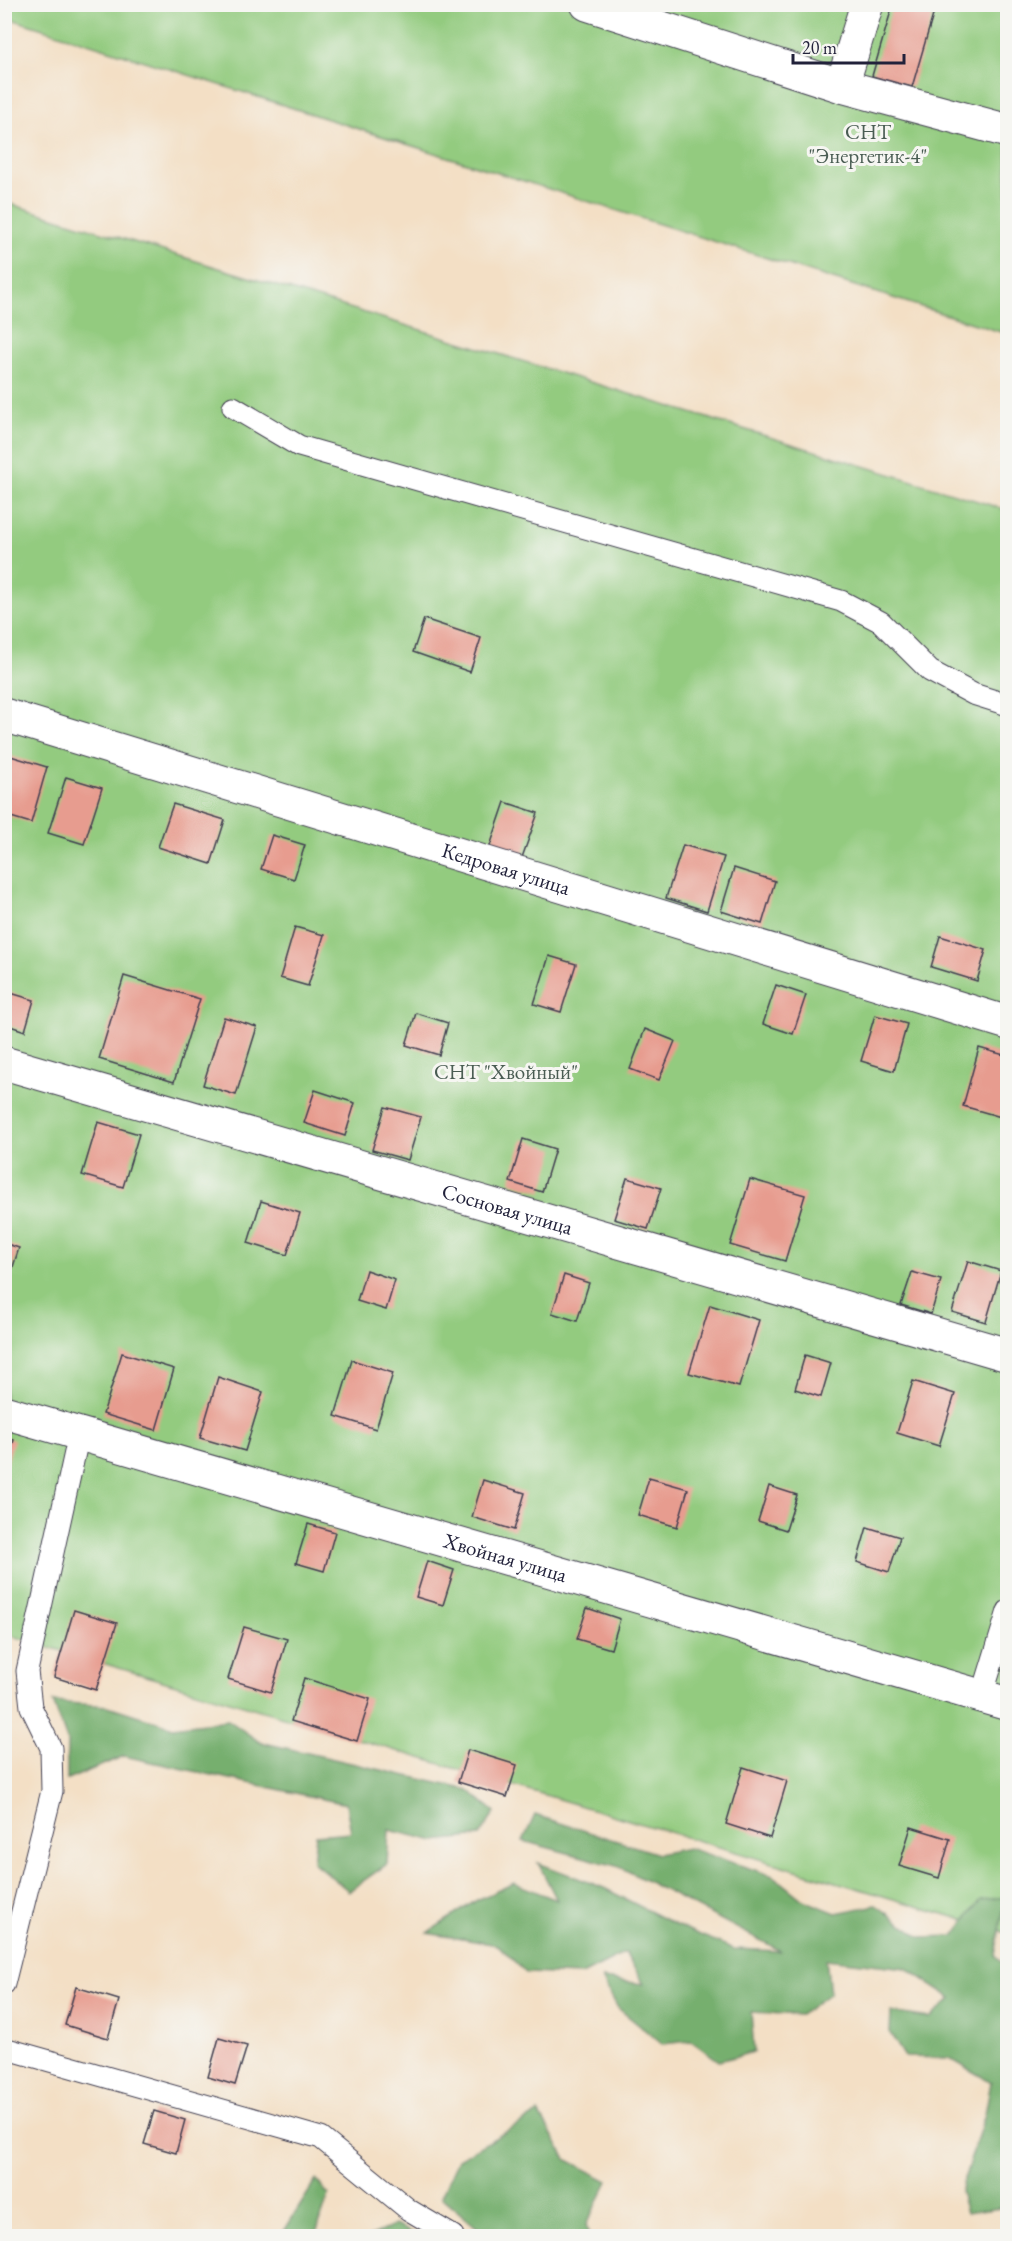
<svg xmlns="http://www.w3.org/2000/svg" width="1012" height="2241" viewBox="0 0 1012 2241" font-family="'EB Garamond',serif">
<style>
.green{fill:#93cb7f;stroke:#5a765d;stroke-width:1.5}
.forest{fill:#76af6e;stroke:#4c6854;stroke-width:1.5}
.building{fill:#e79c8f}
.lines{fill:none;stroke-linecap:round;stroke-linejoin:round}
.lane-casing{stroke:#413e50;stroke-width:23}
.street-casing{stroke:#413e50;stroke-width:35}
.lane{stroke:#fff;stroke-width:21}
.street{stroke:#fff;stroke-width:33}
.labels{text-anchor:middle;stroke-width:6;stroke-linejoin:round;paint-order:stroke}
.park-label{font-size:21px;fill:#4a5d53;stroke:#f6f6f2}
.street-label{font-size:21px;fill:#22223b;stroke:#f6f6f2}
</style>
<rect width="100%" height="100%" fill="#f6f6f2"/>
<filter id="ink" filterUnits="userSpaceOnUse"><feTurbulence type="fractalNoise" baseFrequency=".0167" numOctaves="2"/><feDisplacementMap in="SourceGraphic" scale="12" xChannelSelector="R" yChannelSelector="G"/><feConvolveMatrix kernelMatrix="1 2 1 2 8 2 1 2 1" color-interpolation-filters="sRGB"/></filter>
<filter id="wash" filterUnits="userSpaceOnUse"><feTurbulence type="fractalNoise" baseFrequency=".008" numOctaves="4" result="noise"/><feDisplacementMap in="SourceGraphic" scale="24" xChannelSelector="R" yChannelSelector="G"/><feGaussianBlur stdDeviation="1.35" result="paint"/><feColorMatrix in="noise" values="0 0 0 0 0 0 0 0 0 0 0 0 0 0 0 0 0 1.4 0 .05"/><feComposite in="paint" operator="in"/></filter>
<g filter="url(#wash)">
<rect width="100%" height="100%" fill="#f3dfc5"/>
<g class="green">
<path d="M5,4L1007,5V334L5,17Z"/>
<path d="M4,202L1007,510V1933L5,1634Z"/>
</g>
<g class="forest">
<path d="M53,1702L108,1706L173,1727L228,1720L260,1742L468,1790L495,1812L480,1836L435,1841L389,1830L387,1864L349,1891L313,1862L316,1835L351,1832L346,1804L124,1756L67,1780V1740Z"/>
<path d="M535,1815L658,1854L688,1848L773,1876L803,1900L836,1913L876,1905L921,1937L954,1936L981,1900L1006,1897L995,1955L1007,1966V2207L966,2213L960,2192L985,2114L991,2082L949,2058L905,2057L890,2033L891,2012L930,2018L952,1998L906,1968L826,1959L830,1993L800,2015L751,2012L754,2052L719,2061L691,2041L662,2044L618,2008L602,1979L644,1984L625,1953L582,1975L526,1973L498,1945L427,1933L477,1900L514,1883L557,1900L538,1863L604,1888L676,1925L734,1949L781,1951L620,1867L523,1841Z"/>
<path d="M539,2113L566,2159L608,2181L586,2225L589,2236H487L441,2197L458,2159Z"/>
<path d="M316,2180L329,2195L315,2236H281Z"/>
<path d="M395,2225L419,2236H370Z"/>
</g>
<g id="blocks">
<g class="building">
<path d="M893,4L936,5L912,87L872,76Z"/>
<path d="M424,619L481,638L470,672L413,652Z"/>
<path d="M4,754L47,767L31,823L4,815Z"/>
<path d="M66,777L102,788L84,844L48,833Z"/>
<path d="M505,802L538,813L520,863L488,852Z"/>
<path d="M173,804L225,820L211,864L158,847Z"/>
<path d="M272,835L305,845L294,879L261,869Z"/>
<path d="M683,845L724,857L707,911L666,898Z"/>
<path d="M734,868L775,881L762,924L721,911Z"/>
<path d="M295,927L324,935L308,986L280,978Z"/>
<path d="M940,936L986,950L977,981L931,967Z"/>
<path d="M549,956L576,964L561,1012L534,1004Z"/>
<path d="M124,976L200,999L174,1082L99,1059Z"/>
<path d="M776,985L806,995L793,1034L763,1024Z"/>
<path d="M4,991L34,1000L25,1031L4,1024Z"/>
<path d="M416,1013L448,1023L439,1055L406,1045Z"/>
<path d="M875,1015L907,1024L894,1071L861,1061Z"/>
<path d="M224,1017L257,1027L236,1095L203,1085Z"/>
<path d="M645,1029L675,1041L659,1080L630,1069Z"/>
<path d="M979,1048L1008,1056V1095L1001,1117L963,1106Z"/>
<path d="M315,1090L355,1103L345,1136L304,1123Z"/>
<path d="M385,1107L421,1117L408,1160L372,1150Z"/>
<path d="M98,1122L139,1134L123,1187L82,1175Z"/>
<path d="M523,1139L555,1149L542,1192L510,1182Z"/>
<path d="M627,1178L661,1188L648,1229L614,1219Z"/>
<path d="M750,1179L805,1195L785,1261L730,1245Z"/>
<path d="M261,1201L300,1213L287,1255L248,1243Z"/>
<path d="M4,1243L19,1248L5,1292H4Z"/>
<path d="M968,1261L1001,1271L986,1322L952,1312Z"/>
<path d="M366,1270L395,1280L386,1310L357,1301Z"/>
<path d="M912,1272L941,1280L931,1314L901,1305Z"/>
<path d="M564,1275L589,1283L577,1321L552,1313Z"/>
<path d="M710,1305L759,1320L739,1387L689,1373Z"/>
<path d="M122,1353L174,1369L156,1430L103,1414Z"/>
<path d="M805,1355L831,1363L821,1397L795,1389Z"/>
<path d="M352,1360L393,1373L376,1429L335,1416Z"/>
<path d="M218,1377L263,1392L245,1451L200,1438Z"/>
<path d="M913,1381L955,1394L939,1446L897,1433Z"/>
<path d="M4,1437L14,1440L5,1469L4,1468Z"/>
<path d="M649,1478L688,1489L677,1527L638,1515Z"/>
<path d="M483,1480L525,1493L514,1530L472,1517Z"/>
<path d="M769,1486L797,1495L786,1530L758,1521Z"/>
<path d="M308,1524L335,1532L324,1571L296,1563Z"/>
<path d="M867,1527L900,1537L889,1572L857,1562Z"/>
<path d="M427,1561L454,1570L443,1605L416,1597Z"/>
<path d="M587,1608L620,1619L611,1649L577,1639Z"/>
<path d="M74,1610L117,1623L96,1690L54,1677Z"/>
<path d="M244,1627L287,1639L271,1692L228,1679Z"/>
<path d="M304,1678L370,1699L357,1741L291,1721Z"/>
<path d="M468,1750L517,1765L507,1797L458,1782Z"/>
<path d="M743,1767L787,1781L770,1838L726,1824Z"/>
<path d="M911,1827L950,1839L939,1878L899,1866Z"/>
<path d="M76,1987L119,2000L108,2038L65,2025Z"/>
<path d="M219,2038L247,2046L235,2085L208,2077Z"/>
<path d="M154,2111L185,2120L176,2153L144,2144Z"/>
</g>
</g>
</g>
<g filter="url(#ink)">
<use href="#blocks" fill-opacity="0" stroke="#413e50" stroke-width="1.5"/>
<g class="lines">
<g class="lane-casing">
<g id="lane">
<path d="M233,407L299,446L841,601L881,622L930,671L973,694L1008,705"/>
<path d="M982,1696L1008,1611"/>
<path d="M4,1984L52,1791L51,1748L31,1707L27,1671L79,1434"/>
<path d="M4,2048L321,2138L409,2210L453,2236"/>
</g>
</g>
<g class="street-casing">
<g id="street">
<path d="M587,4L842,86L1008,131"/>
<path d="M842,86L867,4"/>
<path id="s1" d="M4,715L1008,1023"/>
<path id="s2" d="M4,1063L1008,1355"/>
<path id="s3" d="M4,1412L1008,1704"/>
</g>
</g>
<use href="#lane" class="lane"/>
<use href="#street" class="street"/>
</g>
</g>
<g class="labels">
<g class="park-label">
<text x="868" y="139">СНТ<tspan x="868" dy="24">"Энергетик-4"</tspan></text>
<text x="506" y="1079">СНТ "Хвойный"</text>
</g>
<g class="street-label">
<text dy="7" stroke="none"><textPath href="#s1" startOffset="525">Кедровая улица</textPath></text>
<text dy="7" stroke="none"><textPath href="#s2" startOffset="524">Сосновая улица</textPath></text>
<text dy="7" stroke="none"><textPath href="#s3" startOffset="522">Хвойная улица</textPath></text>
</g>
</g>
<rect width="1012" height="2241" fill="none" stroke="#f6f6f2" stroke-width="24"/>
<path d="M793 54v9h111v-9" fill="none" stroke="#22223b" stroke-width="3"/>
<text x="802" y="54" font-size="18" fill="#22223b" stroke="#f6f6f2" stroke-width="4.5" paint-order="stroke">20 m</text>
</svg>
